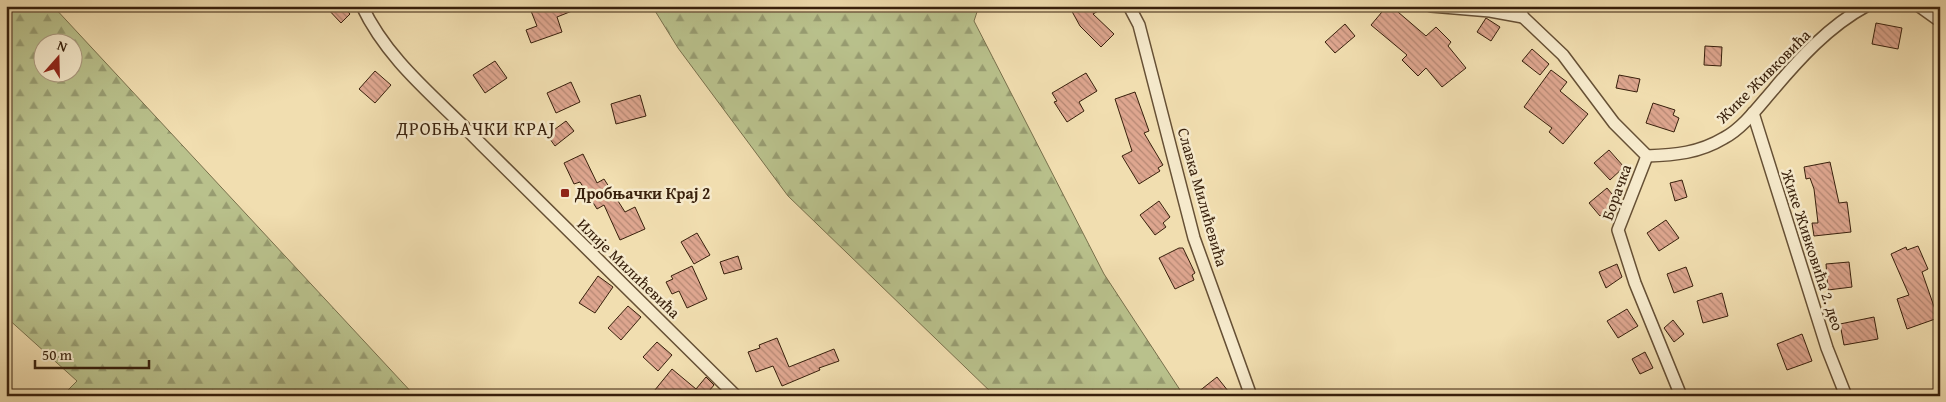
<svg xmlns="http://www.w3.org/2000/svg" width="1946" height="402" viewBox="0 0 1946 402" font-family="'Gentium Book Plus',serif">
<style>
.forest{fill:url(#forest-firs);stroke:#78704c;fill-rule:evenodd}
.building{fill:url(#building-back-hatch);stroke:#38200c}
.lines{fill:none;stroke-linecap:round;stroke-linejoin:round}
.street-casing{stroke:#665035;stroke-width:14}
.street{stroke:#f6eacc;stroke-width:11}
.poi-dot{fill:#8f2418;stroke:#f6eacc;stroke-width:2}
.labels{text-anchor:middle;stroke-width:5;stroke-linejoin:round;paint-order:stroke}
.street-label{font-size:16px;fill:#38200c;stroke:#f6eacc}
.poi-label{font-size:16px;font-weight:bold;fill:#38200c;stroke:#f6eacc;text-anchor:start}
.neighbourhood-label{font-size:18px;letter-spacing:1px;fill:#38200c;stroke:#f6eacc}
</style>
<defs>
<pattern id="forest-firs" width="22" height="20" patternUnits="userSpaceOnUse" patternTransform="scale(1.25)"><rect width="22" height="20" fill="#b9c18c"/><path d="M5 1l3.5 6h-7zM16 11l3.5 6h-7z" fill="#979c71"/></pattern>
<pattern id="building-back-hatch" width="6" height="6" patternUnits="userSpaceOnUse" patternTransform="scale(1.25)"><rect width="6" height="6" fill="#dea68f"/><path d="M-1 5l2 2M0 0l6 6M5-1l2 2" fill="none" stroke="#b58773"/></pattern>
</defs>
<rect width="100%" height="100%" fill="#f1deb0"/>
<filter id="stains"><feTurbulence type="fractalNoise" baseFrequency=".004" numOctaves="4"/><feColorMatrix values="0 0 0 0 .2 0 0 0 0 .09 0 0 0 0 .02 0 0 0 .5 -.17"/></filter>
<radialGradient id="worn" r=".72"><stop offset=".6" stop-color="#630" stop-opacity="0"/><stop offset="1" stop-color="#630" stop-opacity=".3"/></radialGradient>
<g class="forest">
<path d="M6,6H53L415,396H62L77,381L6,317ZM42,42H72V72H42Z"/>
<path d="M652,6H979L974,21L1104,274L1184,396H995L788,196L678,48Z"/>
</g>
<g class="building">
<path d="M325,6H343L350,14L341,23Z"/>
<path d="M529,6H582V7L557,17L562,32L531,43L526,30L537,26Z"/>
<path d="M1069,6H1107L1093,14L1114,34L1101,47L1080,26Z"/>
<path d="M1387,6H1391L1426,36L1436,27L1451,42L1448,46L1466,68L1442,87L1426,68L1418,76L1402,60L1407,55L1371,25Z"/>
<path d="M1486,18L1500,27L1491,41L1477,32Z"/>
<path d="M1876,23L1902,28L1898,49L1872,44Z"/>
<path d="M1345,24L1355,36L1335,53L1325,42Z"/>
<path d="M1705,46L1722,47L1721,66L1704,65Z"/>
<path d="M1532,49L1549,64L1540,75L1522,61Z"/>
<path d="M495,61L507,78L485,93L473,75Z"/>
<path d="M1551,70L1567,82L1560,91L1588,114L1563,144L1549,132L1552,128L1524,107Z"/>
<path d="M375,71L391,85L375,103L359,89Z"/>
<path d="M1086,73L1097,91L1079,102L1084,111L1067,122L1054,102L1057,101L1052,93Z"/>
<path d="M1619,75L1640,79L1637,92L1616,88Z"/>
<path d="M571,82L580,102L556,113L547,93Z"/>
<path d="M1135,92L1149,131L1144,133L1163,165L1158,168L1160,171L1139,184L1122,156L1132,151L1115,99Z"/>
<path d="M640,95L646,116L616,124L611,104Z"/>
<path d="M1653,103L1675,110L1673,115L1679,118L1674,132L1646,123Z"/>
<path d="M566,121L574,131L555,146L547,135Z"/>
<path d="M1609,150L1624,167L1610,180L1594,163Z"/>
<path d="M583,154L597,183L604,179L625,212L635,207L645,229L620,240L604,205L597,209L580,182L574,184L564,163Z"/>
<path d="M1830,162L1839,203L1847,202L1851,232L1814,236L1812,223H1818L1814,189L1810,178L1806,179L1804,167Z"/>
<path d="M1682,180L1687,197L1675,201L1670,183Z"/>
<path d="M1607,188L1618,201L1600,216L1589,203Z"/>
<path d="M1159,201L1170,217L1163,223L1166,227L1155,235L1140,215Z"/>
<path d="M1666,220L1679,238L1659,251L1647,233Z"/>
<path d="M697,233L710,255L694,264L681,242Z"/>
<path d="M1918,246L1928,269L1922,272L1938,318L1907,329L1897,299L1909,295L1891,254L1906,247L1907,250Z"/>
<path d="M1179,248H1183L1195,273L1192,275L1194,280L1175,289L1159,258Z"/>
<path d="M738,256L742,269L724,274L720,262Z"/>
<path d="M1849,262L1852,287L1828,290L1826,264Z"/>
<path d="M1617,264L1622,277L1606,288L1599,272Z"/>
<path d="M692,266L707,299L687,308L679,291L672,294L666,282L673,279L671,276Z"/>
<path d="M1686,267L1693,286L1674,293L1667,274Z"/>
<path d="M598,276L613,287L595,313L579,303Z"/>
<path d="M1722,293L1728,316L1703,323L1697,301Z"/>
<path d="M628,306L641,317L621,340L608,328Z"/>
<path d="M1627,309L1638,326L1618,338L1607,321Z"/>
<path d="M1874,317L1878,339L1844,345L1840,324Z"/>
<path d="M1673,320L1684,334L1674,342L1664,328Z"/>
<path d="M1802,334L1812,361L1787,370L1777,344Z"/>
<path d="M777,338L789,367L834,349L839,361L819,368L820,370L782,386L773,366L756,372L748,352L760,348L759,345Z"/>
<path d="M657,342L672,355L658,371L643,357Z"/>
<path d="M1645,352L1653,368L1640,374L1632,359Z"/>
<path d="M672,369L696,389L706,377L714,385L705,396H650Z"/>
<path d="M1217,377L1232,396H1193Z"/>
</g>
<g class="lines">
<g class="street-casing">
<g id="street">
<path d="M362,6C389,63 438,99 480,143C565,228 651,312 736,396"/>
<path d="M1129,6L1139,25L1194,238L1251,396"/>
<path d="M1431,6L1490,11L1523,17"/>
<path d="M1517,6L1523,17L1563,55L1614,123L1647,156"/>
<path d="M1919,6L1940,21"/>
<path d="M1753,113L1827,348L1846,396"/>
<path d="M1647,156C1675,155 1699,153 1724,138C1743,128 1759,106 1773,90C1799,59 1829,26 1866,6"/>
<path d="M1647,156L1618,230L1635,283L1681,396"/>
</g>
</g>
<use href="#street" class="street"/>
</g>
<rect class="poi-dot" x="560" y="188" width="10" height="10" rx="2.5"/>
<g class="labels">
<g class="street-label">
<text transform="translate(1763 76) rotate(-45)" y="6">Жике Живковића</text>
<text transform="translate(1616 192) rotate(-70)" y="6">Борачка</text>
<text transform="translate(1203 197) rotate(74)" y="6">Славка Милићевића</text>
<text transform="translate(1813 250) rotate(72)" y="6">Жике Живковића 2. део</text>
<text transform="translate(629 268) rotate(44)" y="6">Илије Милићевића</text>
</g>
<g class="poi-label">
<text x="575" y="199">Дробњачки Крај 2</text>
</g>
<g class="neighbourhood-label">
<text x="476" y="135">ДРОБЊАЧКИ КРАЈ</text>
</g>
</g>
<rect width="1946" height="402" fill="none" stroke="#f1deb0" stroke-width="25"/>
<rect x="8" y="8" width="1931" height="387" fill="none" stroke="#38200c" stroke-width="2.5"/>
<rect x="12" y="12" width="1921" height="377" fill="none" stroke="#38200c"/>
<g transform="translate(58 58) rotate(20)"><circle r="24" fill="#f6eacc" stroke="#aa997f"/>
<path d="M0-4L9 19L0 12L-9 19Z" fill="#8f2418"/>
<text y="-8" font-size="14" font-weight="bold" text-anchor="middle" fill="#38200c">N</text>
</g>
<path d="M35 360v8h114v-8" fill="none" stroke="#38200c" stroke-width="2.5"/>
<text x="42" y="360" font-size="15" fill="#38200c" stroke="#f6eacc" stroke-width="4" paint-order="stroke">50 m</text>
<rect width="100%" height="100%" filter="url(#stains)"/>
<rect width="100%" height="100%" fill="url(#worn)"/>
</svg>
